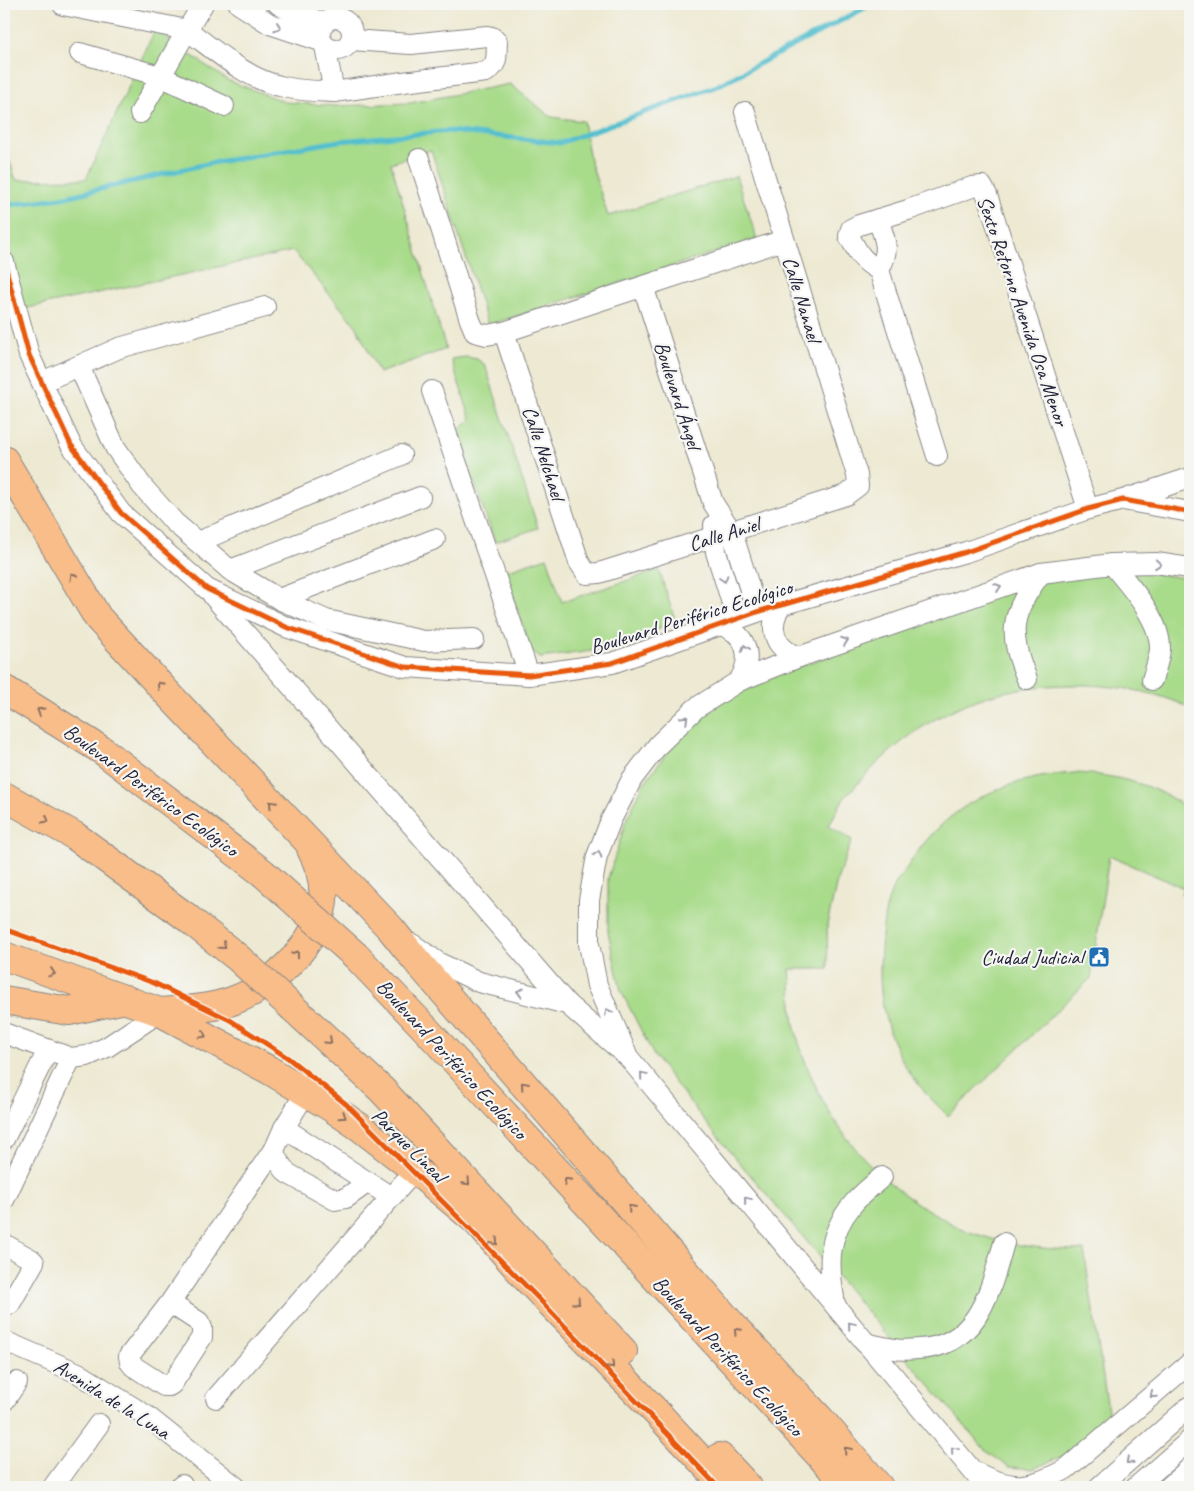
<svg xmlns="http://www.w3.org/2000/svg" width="1194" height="1491" viewBox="0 0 1194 1491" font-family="Caveat,sans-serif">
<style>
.green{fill:#a8db8a;stroke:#657e62}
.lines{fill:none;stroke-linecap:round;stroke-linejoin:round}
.stream{stroke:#54bfcf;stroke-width:5}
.minor-casing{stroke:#888686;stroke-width:22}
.highway-casing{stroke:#888686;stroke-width:30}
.minor{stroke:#fff;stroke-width:20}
.highway{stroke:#f8bd89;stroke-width:28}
.highway-bridge-casing{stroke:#888686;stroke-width:30;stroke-linecap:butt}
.highway-bridge{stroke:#f8bd89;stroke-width:28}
.cycleway-casing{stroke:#f6f6f2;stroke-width:8}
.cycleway{stroke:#e8590c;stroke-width:5}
.oneway{stroke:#9c9ca7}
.oneway2{stroke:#8d7062}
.labels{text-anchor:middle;stroke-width:4.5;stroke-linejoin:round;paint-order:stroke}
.street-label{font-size:21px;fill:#22223b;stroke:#f6f6f2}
.poi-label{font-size:21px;fill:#22223b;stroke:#f6f6f2;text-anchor:end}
</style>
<rect width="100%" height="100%" fill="#f6f6f2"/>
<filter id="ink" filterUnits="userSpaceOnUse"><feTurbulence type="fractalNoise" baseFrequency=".02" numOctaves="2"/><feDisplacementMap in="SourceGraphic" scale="10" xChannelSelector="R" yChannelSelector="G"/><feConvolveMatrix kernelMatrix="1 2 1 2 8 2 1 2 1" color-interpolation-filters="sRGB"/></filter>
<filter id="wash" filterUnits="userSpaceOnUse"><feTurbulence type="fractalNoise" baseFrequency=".0096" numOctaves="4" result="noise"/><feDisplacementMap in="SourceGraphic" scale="20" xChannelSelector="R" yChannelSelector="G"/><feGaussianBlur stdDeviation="1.12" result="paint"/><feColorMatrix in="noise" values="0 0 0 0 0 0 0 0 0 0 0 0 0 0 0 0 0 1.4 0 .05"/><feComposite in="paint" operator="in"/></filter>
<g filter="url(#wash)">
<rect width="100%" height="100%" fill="#ede9d2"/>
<g class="green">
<path d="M155,30L227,80L285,102L336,106L410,103L510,84L551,117L583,121L590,160L608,216L736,176L757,239L488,325L431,150L391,163L446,349L379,373L356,326L293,251L23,309L12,267L4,225V144L16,180L86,179Z"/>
<path d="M466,357L477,359L485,365L538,528L495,542L456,432L471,420L451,359Z"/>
<path d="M547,557L562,602L659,570L676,623L599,650L540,658L531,651L505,571Z"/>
<path d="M1089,572H1146L1190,579V708C1158,692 1119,686 1083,685C1057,685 1030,686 1004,692C949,704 901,737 864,777C857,785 849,792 843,800C838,808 833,818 829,826L852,840L838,877L827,925L828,969H790C792,988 791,1010 795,1029C816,1109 863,1174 935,1214C948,1221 961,1230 976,1234C1011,1246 1047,1250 1084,1250L1109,1417L1065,1455L1033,1469L1009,1467L986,1451L710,1128L654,1056L621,991L608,932V878L626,821L644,783L683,732L740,688L1018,587Z"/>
<path d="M1075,773C1118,775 1156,785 1190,810V899L1189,900L1181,894L1184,888L1109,856L1091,978L948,1116C929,1097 910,1078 899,1054C882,1021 878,987 881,951C882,932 884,913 890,895C893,885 902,875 908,866C945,805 1005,777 1075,773Z"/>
</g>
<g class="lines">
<path class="stream" d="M8,205L61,198L211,163L339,141L450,131L560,143L717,86L872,4"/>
</g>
</g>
<g filter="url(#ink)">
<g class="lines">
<g class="minor-casing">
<g id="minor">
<path d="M203,4L187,30C215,50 245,78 280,86C298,91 316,91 334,92L325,46"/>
<path d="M239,4L270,24L321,41"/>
<path d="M278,4L289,10L324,23"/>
<path d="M63,5L187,30L140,113"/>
<circle cx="336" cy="34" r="16"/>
<path d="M80,53L160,76L224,106"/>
<path d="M334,92L403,82L486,72C499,64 496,56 497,42L492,37L487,36L411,44L351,40"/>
<path d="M419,159L470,320L475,332L487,335L504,332L784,240"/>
<path d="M878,219C885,241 891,248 879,270L937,456"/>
<path d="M4,262L29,355L71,445L121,513L207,589L286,627L405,667L529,675L612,663L757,612L966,552L1088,509L1123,500L1190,512"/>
<path d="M879,270C862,261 858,253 849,236L851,229L859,225L908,210L972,187L982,186L987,195L1088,509"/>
<path d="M643,286L713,503L732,532L757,612"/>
<path d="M504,332L579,562L587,574L599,573L846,495L858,486L857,475L745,112"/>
<path d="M79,366L115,447L142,486L174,522L230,570L279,599L326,620L424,641L474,639"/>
<path d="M42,382L119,348L265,307"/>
<path d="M432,391L529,675"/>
<path d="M1126,499L1190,478"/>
<path d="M714,525L716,552L737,619"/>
<path d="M198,542L401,455"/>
<path d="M1112,564C1129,585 1161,620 1160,649C1159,660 1155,670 1152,680"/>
<path d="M230,570L420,497"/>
<path d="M213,596L567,1004L628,1057L986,1487"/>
<path d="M279,599L435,539"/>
<path d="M781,605C767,627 774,649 799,657"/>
<path d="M720,625C747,633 754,657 739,681"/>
<path d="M1027,679C1007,631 1011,614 1041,573"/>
<path d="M412,944L439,963L479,982L567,1004"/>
<path d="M4,1033L71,1058L87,1056L107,1047L160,1012"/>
<path d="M626,1052L597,985L589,944V900L597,856L611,820L632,779L658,745L696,708L739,681L799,657L1041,573L1112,564L1156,563L1190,568"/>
<path d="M284,1128L391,1197"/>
<path d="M4,1139L48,1050"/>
<path d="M273,1150L278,1161L287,1173L335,1200L346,1198L368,1182"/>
<path d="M4,1200L71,1058"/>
<path d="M4,1244L31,1259L34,1262L10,1304L4,1307"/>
<path d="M170,1303L199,1322L202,1328V1337L172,1384L169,1386H164L133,1366L130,1362L129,1356L170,1303L276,1146L284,1128L306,1092"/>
<path d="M835,1304C828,1266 826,1236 853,1204C861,1194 872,1186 882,1177"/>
<path d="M4,1341L78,1373L147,1416L236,1487"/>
<path d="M865,1343C875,1345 885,1348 895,1349C902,1351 911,1349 918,1349C979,1347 990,1290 1004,1243"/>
<path d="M216,1398L415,1170"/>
<path d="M4,1401L17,1382"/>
<path d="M975,1472C1012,1491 1030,1489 1066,1469L1190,1363"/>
<path d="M53,1487L99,1424"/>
<path d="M180,1487L182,1485"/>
<path d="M1099,1487L1190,1406"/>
<path d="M1136,1487L1190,1440"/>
<path d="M1169,1487L1190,1468"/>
</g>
</g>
<g class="highway-casing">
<g id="highway">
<path d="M4,460L98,618L170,696L391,929L416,960L733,1326L820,1419L879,1487"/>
<path d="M4,689L103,751L263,873"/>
<path d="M4,796L75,836L185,916"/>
<path d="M4,956L160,1012L269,1070L332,1108L361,1128L415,1170L476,1221L528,1280L656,1412L726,1487"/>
<path d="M356,956L421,1024L849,1487"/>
<path d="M4,1000L69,1011L125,999"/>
<path d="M293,1008L382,1090L623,1351"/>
<path d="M160,1012C184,1010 209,1009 232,1001C269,988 310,951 321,912C327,890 321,868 311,849"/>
<path d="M720,1457L748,1487"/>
</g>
</g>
<use href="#minor" class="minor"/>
<use href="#highway" class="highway"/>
<g class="highway-bridge-casing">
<g id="highway-bridge">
<path d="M263,873L356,956"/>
<path d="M185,916L237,957L293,1008"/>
</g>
</g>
<use href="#highway-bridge" class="highway-bridge"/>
<g class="cycleway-casing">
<g id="cycleway">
<path d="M4,262L29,355L71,445L121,513L207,589L286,627L405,667L529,675L612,663L757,612L966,552L1088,509L1123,500L1190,512"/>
<path d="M4,929L154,983L230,1020L288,1058L346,1104L539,1299L718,1487"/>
</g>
</g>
<use href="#cycleway" class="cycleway"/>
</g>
<defs><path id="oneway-chevron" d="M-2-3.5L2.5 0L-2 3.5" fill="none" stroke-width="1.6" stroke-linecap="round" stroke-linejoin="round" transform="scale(1.25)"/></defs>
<g class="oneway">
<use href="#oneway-chevron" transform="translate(278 27) rotate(18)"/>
<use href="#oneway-chevron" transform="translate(1158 564) rotate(4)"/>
<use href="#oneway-chevron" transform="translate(724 579) rotate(72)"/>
<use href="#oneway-chevron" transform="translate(998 587) rotate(-19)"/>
<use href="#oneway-chevron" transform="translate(845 641) rotate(-20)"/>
<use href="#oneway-chevron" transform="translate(745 648) rotate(-109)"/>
<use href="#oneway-chevron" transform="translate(685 719) rotate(-44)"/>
<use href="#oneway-chevron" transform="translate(598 854) rotate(-73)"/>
<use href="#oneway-chevron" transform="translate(520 992) rotate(-164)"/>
<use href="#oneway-chevron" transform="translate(608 1012) rotate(-114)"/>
<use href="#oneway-chevron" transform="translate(643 1075) rotate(-130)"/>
<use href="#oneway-chevron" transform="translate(747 1200) rotate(-130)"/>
<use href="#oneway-chevron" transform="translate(851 1325) rotate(-130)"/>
<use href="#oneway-chevron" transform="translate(1153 1395) rotate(139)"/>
<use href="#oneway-chevron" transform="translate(954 1450) rotate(-130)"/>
<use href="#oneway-chevron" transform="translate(1129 1461) rotate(139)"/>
</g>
<g class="oneway2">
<use href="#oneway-chevron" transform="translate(73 576) rotate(-121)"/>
<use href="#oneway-chevron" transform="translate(160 685) rotate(-133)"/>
<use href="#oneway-chevron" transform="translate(40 711) rotate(-148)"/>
<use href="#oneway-chevron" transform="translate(272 804) rotate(-133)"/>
<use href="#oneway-chevron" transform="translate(46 820) rotate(30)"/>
<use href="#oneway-chevron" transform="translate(223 946) rotate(40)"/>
<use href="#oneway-chevron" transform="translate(296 954) rotate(-53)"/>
<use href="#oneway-chevron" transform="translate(52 973) rotate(19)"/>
<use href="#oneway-chevron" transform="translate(203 1035) rotate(29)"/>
<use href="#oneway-chevron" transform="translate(329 1041) rotate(42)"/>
<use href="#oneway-chevron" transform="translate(524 1085) rotate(-131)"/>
<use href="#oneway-chevron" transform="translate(343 1116) rotate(34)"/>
<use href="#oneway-chevron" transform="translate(567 1181) rotate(-133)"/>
<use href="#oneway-chevron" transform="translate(467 1182) rotate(47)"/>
<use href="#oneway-chevron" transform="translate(631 1208) rotate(-131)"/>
<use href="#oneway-chevron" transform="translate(495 1242) rotate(49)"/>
<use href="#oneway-chevron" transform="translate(577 1302) rotate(47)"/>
<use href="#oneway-chevron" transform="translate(737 1331) rotate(-133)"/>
<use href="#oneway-chevron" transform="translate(611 1365) rotate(46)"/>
<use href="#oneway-chevron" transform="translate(847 1450) rotate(-131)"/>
</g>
</g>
<defs>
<g id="civic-square" transform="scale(1.125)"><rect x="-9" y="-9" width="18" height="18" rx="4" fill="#1f6fb2" stroke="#f6f6f2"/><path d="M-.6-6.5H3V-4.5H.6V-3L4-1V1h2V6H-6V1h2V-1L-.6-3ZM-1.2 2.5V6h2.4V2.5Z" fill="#fff"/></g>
</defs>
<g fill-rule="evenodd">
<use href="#civic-square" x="1099" y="957"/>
</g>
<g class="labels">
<g class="street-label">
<text transform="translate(802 299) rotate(73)" y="7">Calle Nanael</text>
<text transform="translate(1023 311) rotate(71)" y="7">Sexto Retorno Avenida Osa Menor</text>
<text transform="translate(678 395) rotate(72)" y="7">Boulevard Ángel</text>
<text transform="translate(544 453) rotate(72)" y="7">Calle Nelchael</text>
<text transform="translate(724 534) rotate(-17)" y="7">Calle Aniel</text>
<text transform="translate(691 617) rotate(-17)" y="7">Boulevard Periférico Ecológico</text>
<text transform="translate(151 790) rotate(36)" y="7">Boulevard Periférico Ecológico</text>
<text transform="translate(452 1059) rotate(47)" y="7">Boulevard Periférico Ecológico</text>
<text transform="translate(409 1145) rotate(45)" y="7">Parque Lineal</text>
<text transform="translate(728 1356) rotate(47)" y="7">Boulevard Periférico Ecológico</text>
<text transform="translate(112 1399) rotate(32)" y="7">Avenida de la Luna</text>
</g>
<g class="poi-label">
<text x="1083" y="964">Ciudad Judicial</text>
</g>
</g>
<rect width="1194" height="1491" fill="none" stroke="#f6f6f2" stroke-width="20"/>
</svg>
